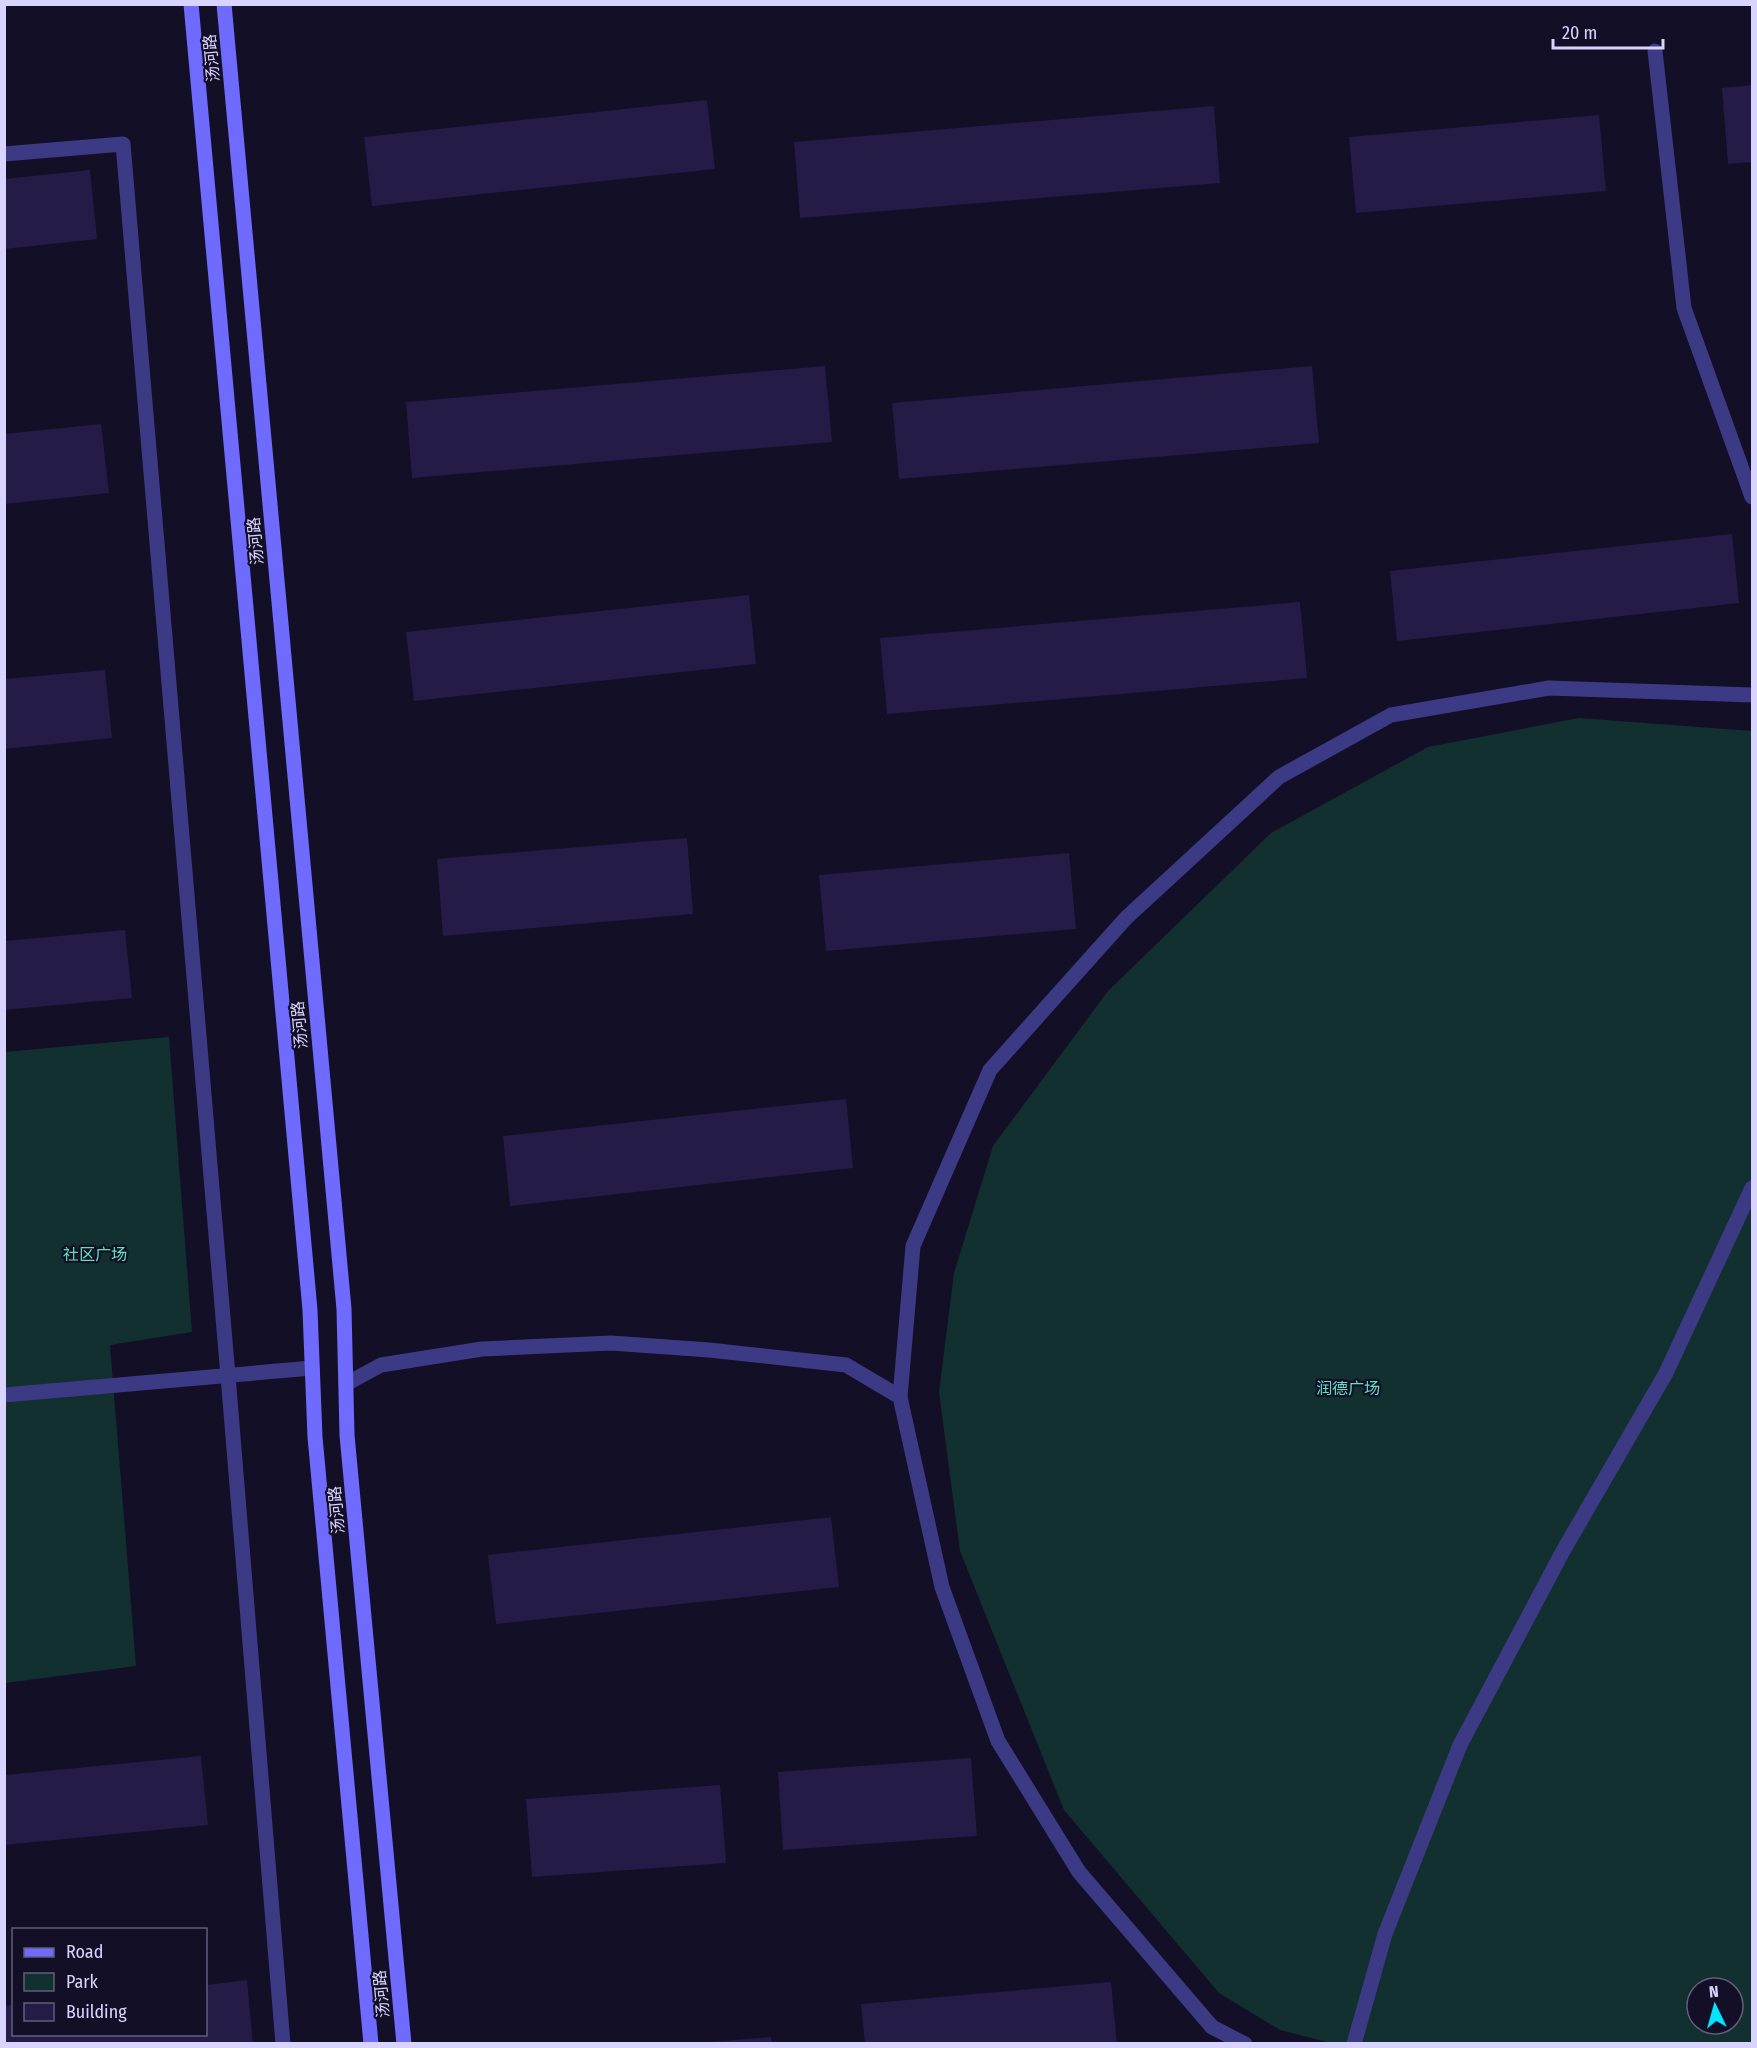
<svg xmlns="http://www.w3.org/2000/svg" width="1757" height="2048" viewBox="0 0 1757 2048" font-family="'Fira Sans Condensed','Noto Sans SC',sans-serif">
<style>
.green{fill:#12302f;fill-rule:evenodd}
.building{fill:#241b47}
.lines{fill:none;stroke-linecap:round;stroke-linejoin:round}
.street{stroke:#3d3a85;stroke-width:15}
.secondary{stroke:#6f6bff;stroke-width:15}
.labels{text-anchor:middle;stroke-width:4.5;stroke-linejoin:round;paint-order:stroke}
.street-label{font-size:16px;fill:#d9d4ff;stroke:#130f26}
.park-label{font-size:16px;fill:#5fe0c0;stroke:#130f26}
</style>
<rect width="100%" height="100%" fill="#130f26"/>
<g class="green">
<path d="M1579,718L1752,731V2043L1335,2044L1280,2030L1219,1993L1064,1810L960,1551L939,1392L954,1273L993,1146L1108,991L1271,833L1428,747ZM1697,1988H1733V2024H1697Z"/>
<path d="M169,1037L192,1332L110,1345L136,1666L5,1683L4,1052Z"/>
</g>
<g class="building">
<path d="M1752,85V162L1728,164L1722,88Z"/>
<path d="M707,100L715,169L372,206L364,137Z"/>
<path d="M1214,106L1220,183L800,218L794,142Z"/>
<path d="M1599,115L1606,191L1356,213L1349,137Z"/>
<path d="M90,170L97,239L4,249V179Z"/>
<path d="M825,366L832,442L412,478L406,402Z"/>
<path d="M1312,366L1319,443L899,479L892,403Z"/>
<path d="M101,424L109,493L4,504V434Z"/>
<path d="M1732,534L1739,603L1397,641L1390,571Z"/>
<path d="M749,595L756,664L414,701L406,632Z"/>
<path d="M1300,602L1307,678L887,714L880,638Z"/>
<path d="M105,670L112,738L4,749V679Z"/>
<path d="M687,838L693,914L443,936L437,859Z"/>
<path d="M1069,853L1076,929L826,951L819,875Z"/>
<path d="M125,930L132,998L4,1010V941Z"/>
<path d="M846,1099L853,1168L510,1206L503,1136Z"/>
<path d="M831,1517L839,1587L496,1624L488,1555Z"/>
<path d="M201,1756L208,1825L4,1845V1775Z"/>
<path d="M971,1758L977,1836L783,1850L778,1772Z"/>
<path d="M720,1785L726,1863L532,1877L526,1799Z"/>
<path d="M247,1980L253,2044H4V2006L14,2005V2034H206V1985Z"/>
<path d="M1111,1982L1117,2044H865L861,2004Z"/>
<path d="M771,2037L772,2044H711V2042Z"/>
</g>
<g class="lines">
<g class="street">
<path d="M1655,51L1684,308L1752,497"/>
<path d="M4,154L123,144L228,1376L283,2044"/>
<path d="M346,1384L381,1365L482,1349L611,1343L709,1350L846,1365L900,1397"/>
<path d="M4,1395L312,1368"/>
<path d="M1245,2044L1212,2027L1079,1872L998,1741L942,1587L900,1397L913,1246L990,1070L1126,918L1279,777L1391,715L1549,688L1752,695"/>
<path d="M1354,2044L1385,1934L1460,1745L1563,1551L1666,1373L1752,1188"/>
</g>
<g class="secondary">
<path d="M191,4L310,1310L315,1437L371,2044"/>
<path d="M224,4L344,1309L347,1435L404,2044"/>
</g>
</g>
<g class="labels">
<g class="street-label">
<text transform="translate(211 58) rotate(-95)" y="6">汤河路</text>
<text transform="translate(255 541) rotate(-95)" y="6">汤河路</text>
<text transform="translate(299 1025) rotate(-95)" y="6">汤河路</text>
<text transform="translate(336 1510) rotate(-95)" y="6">汤河路</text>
<text transform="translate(381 1994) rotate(-95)" y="6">汤河路</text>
</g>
<g class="park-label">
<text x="95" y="1260">社区广场</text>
<text x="1348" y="1394">润德广场</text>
</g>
</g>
<rect width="1757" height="2048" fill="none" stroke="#d9d4ff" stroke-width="12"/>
<rect x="12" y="1928" width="195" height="108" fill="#130f26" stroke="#625e7d" stroke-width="1.5"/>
<rect x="24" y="1948" width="30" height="9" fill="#6f6bff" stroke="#625e7d" stroke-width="1.5"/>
<text x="66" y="1958" font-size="18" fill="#d9d4ff">Road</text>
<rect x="24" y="1973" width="30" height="18" fill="#12302f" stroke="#625e7d" stroke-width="1.5"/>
<text x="66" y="1988" font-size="18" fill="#d9d4ff">Park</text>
<rect x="24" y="2003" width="30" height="18" fill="#241b47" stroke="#625e7d" stroke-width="1.5"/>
<text x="66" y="2018" font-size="18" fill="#d9d4ff">Building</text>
<g transform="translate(1715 2006) rotate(355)"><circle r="28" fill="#130f26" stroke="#625e7d" stroke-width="1.5"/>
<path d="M0-4.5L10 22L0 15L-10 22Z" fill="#00e5ff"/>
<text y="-9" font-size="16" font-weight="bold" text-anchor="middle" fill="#d9d4ff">N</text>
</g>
<path d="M1553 39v9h110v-9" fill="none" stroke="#d9d4ff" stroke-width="3"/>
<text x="1562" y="39" font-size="18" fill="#d9d4ff" stroke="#130f26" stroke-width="4.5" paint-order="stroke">20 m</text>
</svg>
